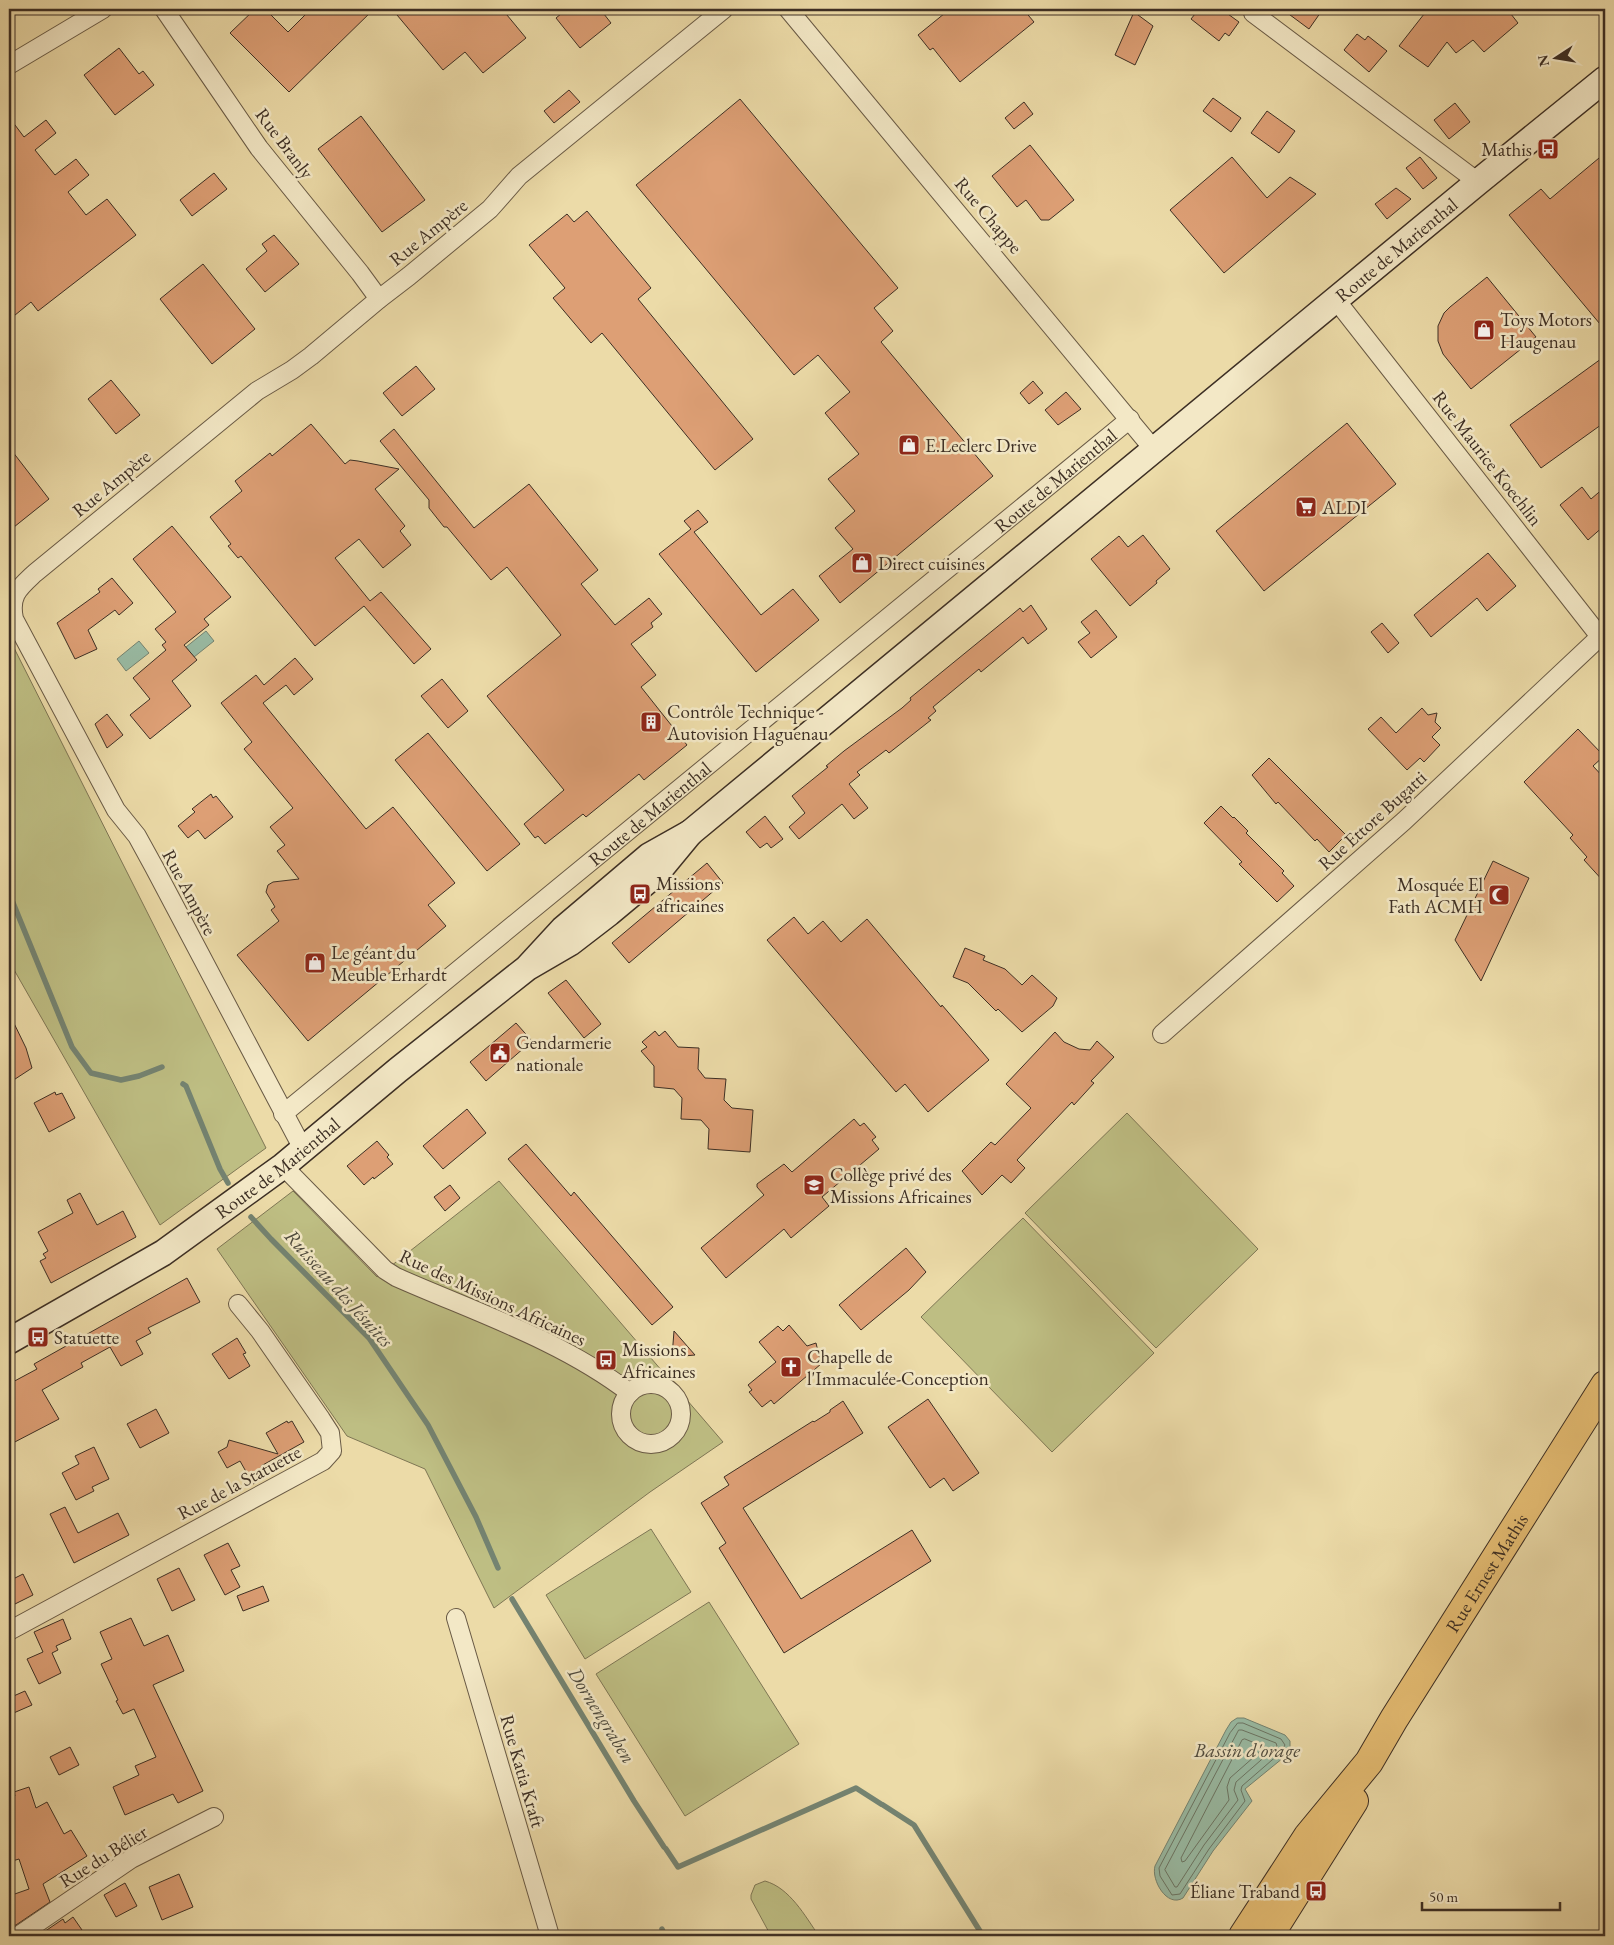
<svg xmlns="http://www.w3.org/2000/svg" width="1614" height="1945" viewBox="0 0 1614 1945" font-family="'EB Garamond',serif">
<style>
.green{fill:#bebe83;stroke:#7e7654}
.water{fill:#99bba4;stroke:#748371}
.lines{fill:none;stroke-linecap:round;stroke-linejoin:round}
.shore{stroke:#6b7564;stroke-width:1}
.stream{stroke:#748371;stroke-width:5.5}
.building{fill:#dd9f75;stroke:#3d2f24}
.street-casing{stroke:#695a45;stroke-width:20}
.secondary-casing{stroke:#3d2f24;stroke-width:28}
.primary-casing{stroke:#3d2f24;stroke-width:30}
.street{stroke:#f3e8c6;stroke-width:18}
.secondary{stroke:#f3e8c6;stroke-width:25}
.primary{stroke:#e6be74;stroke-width:28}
.labels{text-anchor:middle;stroke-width:5;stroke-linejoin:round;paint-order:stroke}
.street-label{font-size:19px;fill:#3d2f24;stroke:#f3e8c6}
.poi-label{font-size:19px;fill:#3d2f24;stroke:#f3e8c6;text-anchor:start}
.water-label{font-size:20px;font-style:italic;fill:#4f4b3e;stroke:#f3e8c6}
</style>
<rect width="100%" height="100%" fill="#ecdba8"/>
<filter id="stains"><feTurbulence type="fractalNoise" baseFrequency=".004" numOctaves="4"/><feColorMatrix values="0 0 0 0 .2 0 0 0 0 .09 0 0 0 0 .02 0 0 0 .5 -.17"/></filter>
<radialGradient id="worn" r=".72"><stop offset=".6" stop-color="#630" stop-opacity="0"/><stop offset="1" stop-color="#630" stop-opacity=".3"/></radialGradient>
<g class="green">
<path d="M9,638L266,1148L160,1225L9,961Z"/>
<path d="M1127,1113L1258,1249L1156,1348L1025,1213Z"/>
<path d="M499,1181L723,1442L650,1492L494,1608L425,1469L347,1436L217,1249L293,1191L377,1277Z"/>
<path d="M1023,1218L1154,1353L1052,1452L921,1317Z"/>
<path d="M651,1529L691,1592L585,1659L546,1595Z"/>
<path d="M709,1602L799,1744L685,1816L596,1674Z"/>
<path d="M765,1881C790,1888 805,1916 819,1936H771L751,1899V1895L755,1885Z"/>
</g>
<g class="water">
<path d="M206,631L214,641L194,657L186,647Z"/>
<path d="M139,641L149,653L126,671L117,659Z"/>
<path d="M1237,1718H1244L1285,1735L1290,1741V1747L1283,1758L1245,1789L1252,1801L1213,1851L1183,1898C1167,1908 1151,1880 1155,1866L1226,1730L1231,1722Z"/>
</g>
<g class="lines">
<g class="shore">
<path d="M1238,1723H1243L1281,1739L1285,1745L1279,1754L1242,1786L1241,1790L1245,1801L1209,1849L1180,1894L1172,1895L1160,1876L1159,1868L1230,1733Z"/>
<path d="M1239,1730H1242L1276,1743L1277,1746L1236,1782L1234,1790L1238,1800L1204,1845L1177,1887H1175L1165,1870Z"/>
<path d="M1245,1739L1262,1746L1263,1749L1230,1778L1227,1787L1229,1800L1185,1861L1182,1862L1181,1858L1242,1740Z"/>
</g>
<g class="stream">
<path d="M9,893L72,1047L91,1073L121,1080L139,1076L162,1067"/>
<path d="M183,1084L186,1086L220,1169L228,1183"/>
<path d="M251,1217L271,1239L369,1338L428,1425L476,1517L498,1568"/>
<path d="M512,1599L634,1801L664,1847"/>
<path d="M883,1805L914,1825L983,1936"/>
<path d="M666,1849L678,1867L856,1788L881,1804"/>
<path d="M662,1929L665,1936"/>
</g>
</g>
<g class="building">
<path d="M255,9H265L288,32L311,9H374L289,92L230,33Z"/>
<path d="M392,9H502L526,38L483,73L465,52L443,70Z"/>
<path d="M567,9H600L611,23L580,48L556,18Z"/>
<path d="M950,9H1023L1034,22L960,82L933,48L930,50L918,35Z"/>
<path d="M1199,9H1221L1239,22L1229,36L1225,33L1219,41L1191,19Z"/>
<path d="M1282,9H1323L1309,29Z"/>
<path d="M1428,9H1507L1518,23L1484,52L1473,40L1456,53L1447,42L1428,67L1399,46Z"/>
<path d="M1134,12L1153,26L1135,65L1115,55Z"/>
<path d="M1357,34L1365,40L1368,36L1387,51L1369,72L1344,50Z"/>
<path d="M119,48L139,74L143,71L154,85L115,115L84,75Z"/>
<path d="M569,90L580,102L554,123L544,111Z"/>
<path d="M1213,98L1241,118L1231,132L1203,111Z"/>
<path d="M740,99L898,288L874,308L893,331L881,342L993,476L840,603L819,576L853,549L835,528L855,511L828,479L859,454L825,413L850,392L818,355L794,375L636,185Z"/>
<path d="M1024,102L1033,114L1014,129L1005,118Z"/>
<path d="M1455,103L1470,122L1449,139L1434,120Z"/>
<path d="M1267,111L1295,131L1279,153L1251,133Z"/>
<path d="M361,116L425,200L382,232L318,149Z"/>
<path d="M9,117L24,137L46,120L56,133L35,150L55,175L76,159L89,175L68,192L86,215L107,199L136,235L38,311L31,302L9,320Z"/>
<path d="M1030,145L1074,200L1049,220H1041L1026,200L1017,207L992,176Z"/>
<path d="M1605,153V330L1509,215L1541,189L1550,199Z"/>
<path d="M1232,157L1267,198L1290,177L1316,194L1224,273L1170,210Z"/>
<path d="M1420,157L1437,178L1423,189L1406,168Z"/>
<path d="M214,173L227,189L192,216L180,200Z"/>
<path d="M1396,188L1411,199L1387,219L1375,204Z"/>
<path d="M587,211L651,288L638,299L753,439L715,470L602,333L591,343L553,298L565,288L529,245L567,214L574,222Z"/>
<path d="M274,235L299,264L265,292L246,269L267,251L262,244Z"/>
<path d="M203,264L255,329L212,364L160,299Z"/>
<path d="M1487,277L1536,337L1471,389L1443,354L1438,341V326L1444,313L1450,307Z"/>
<path d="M1605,356V422L1541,468L1510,425Z"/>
<path d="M416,366L435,389L402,416L383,393Z"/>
<path d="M111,380L140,415L116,434L88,399Z"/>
<path d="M1033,381L1043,393L1029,404L1020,393Z"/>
<path d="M1066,392L1081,409L1058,425L1045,410Z"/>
<path d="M1347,423L1396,484L1264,591L1216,531Z"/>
<path d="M311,424L345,464L350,460L358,461L399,469L375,489L405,526L400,531L411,545L383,568L359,539L335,558L370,601L381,592L431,649L414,664L364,606L315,646L241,556L238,558L228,546L231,544L210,517L242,491L235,481L270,453L272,456Z"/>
<path d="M394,429L474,528L529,484L598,570L581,584L615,625L649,598L662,614L651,623L653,627L631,644L656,675L641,687L687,745L644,780L639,774L586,817L583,814L545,844L538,836L535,838L524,824L564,790L487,696L561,635L507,567L491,580L447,527H444L429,508V500L380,441Z"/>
<path d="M9,447L49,499L9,531Z"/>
<path d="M1582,487L1591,499L1605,487V525L1588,540L1560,505Z"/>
<path d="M698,510L708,522L694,532L761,615L793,589L819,620L756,672L659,554L691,529L684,521Z"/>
<path d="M172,526L231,597L204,619L209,625L184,645L197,660L172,681L191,706L150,739L130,715L150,699L133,678L166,650L162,645L166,642L155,629L176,612L133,559Z"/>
<path d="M1143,535L1170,569L1156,581L1157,583L1130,606L1091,559L1119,536L1128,547Z"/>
<path d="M1488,553L1516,586L1487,611L1477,598L1431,637L1414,615Z"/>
<path d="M112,578L133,603L119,615L115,610L88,630L97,649L75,659L57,623L100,592L98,589Z"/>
<path d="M1031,605L1047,629L1028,644L1023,637L981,672L979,669L933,707L936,711L928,718L931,720L889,753L886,750L857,772L860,775L849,784L868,808L854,819L842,804L799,839L789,827L805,813L792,796L828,767L826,766L844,751L902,708L911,700L910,698L1008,618L1020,608L1023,612Z"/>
<path d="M1096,610L1117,637L1091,658L1078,642L1090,633L1081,622Z"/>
<path d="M1382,623L1399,643L1388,653L1371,632Z"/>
<path d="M295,658L313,679L294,695L286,685L263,703L366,829L393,807L455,883L428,905L446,926L308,1041L237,955L279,921L271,910L275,907L266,892L268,885L273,882L299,879L277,851L285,845L270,827L293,808L244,749L252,742L221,703L256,675L264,685Z"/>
<path d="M442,679L468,711L448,728L421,696Z"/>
<path d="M1422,708L1428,715L1437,713L1435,722L1441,728L1432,737L1440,745L1424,762L1420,758L1407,770L1368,729L1381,717L1396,733Z"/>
<path d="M107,714L123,735L107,748L95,724Z"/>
<path d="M1578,729L1604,756L1593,766L1605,779V883L1584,860L1587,857L1570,838L1573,835L1524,782Z"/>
<path d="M428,733L520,844L487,871L395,760Z"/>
<path d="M1269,758L1346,835L1329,852L1317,839L1315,841L1278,802L1276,804L1252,775Z"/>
<path d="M211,794L213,798L216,796L233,817L205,839L198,830L188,838L178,826L195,812L192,809Z"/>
<path d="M1221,806L1233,818L1234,817L1248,831L1246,833L1284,871L1282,873L1294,886L1277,902L1239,864L1242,862L1204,823Z"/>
<path d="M765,816L783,839L771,848L767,843L760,848L746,832Z"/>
<path d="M1493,861L1529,878L1481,981L1455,940Z"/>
<path d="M707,863L723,883L629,963L612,943Z"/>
<path d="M794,917L808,934L823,921L841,942L867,919L941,1007L942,1005L989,1060L928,1112L905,1084L896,1092L767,940Z"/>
<path d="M965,948L985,956L983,960L1005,969L1022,985L1032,975L1057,998L1053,1006L1022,1032L998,1009L996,1011L968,983L953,977Z"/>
<path d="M566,980L601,1024L584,1038L548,993Z"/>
<path d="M9,1013L26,1048L32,1068L9,1083Z"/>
<path d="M516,1023L532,1041L486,1081L470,1062Z"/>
<path d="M655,1031L659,1036L665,1031L678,1047L699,1048L698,1069L705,1078L726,1079L724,1100L732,1108L753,1110L750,1152L708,1149L709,1129L701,1120L681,1119L682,1098L674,1089L654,1087V1066L641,1051L647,1047L642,1042Z"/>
<path d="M1055,1032L1064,1042L1079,1049L1090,1050L1097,1041L1114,1057L1091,1081L1094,1083L1074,1105L1072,1102L1017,1160L1025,1168L1011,1183L1002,1175L982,1195L962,1171L991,1142L995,1145L1031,1108L1006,1084Z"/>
<path d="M55,1092L56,1095L62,1093L75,1118L49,1132L34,1103Z"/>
<path d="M467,1109L486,1133L443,1169L423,1146Z"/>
<path d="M854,1119L860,1126L864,1123L876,1137L872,1140L879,1149L822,1197L829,1206L791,1238L784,1229L726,1278L701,1248L764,1195L757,1187V1184L784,1164L792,1172Z"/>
<path d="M377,1141L389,1155L387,1157L393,1164L374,1179L373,1177L364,1185L347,1166Z"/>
<path d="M526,1144L571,1196L574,1192L673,1307L652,1325L508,1159Z"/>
<path d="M450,1185L460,1198L445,1211L434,1197Z"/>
<path d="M80,1193L97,1225L123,1211L136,1237L51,1283L40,1261L46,1258L43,1254L48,1251L38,1232L73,1213L67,1200Z"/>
<path d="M906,1248L926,1272L909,1290L861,1330L839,1305Z"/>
<path d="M187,1278L200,1302L148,1328L151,1333L136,1341L143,1354L121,1366L110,1347L81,1363L83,1367L42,1390L59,1419L9,1445V1384L37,1369L34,1364Z"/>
<path d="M789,1325L807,1346L816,1343L821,1364L774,1404L771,1400L762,1407L749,1392L752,1390L748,1385L776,1362L759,1342L778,1326L783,1331Z"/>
<path d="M674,1331L695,1355L672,1357Z"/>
<path d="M237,1338L246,1353L243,1354L250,1366L229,1379L212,1354Z"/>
<path d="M928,1399L979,1473L953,1491L944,1478L930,1488L888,1427Z"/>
<path d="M843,1401L863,1433L743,1508L801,1599L912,1530L931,1561L784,1653L719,1548L726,1543L701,1503L729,1485L724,1477L813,1421L814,1422L830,1412V1410Z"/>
<path d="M156,1409L169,1433L140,1448L127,1424Z"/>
<path d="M287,1421L288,1423L292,1421L304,1442L261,1466L267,1476L253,1484L240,1461L227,1468L218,1452L227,1447L229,1440L278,1454L266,1433Z"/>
<path d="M94,1447L109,1479L92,1487L94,1491L76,1500L62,1473L79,1464L75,1456Z"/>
<path d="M65,1507L78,1533L118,1513L129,1535L74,1563L50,1514Z"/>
<path d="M228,1543L240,1566L231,1570L240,1587L225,1595L204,1555Z"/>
<path d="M179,1568L195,1600L172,1611L157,1579Z"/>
<path d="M23,1574L33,1595L9,1607V1581Z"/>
<path d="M263,1586L269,1601L243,1611L237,1596Z"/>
<path d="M131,1618L144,1646L168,1635L184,1671L153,1685L203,1791L178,1803L173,1794L125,1815L113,1787L139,1775L135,1766L156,1757L134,1709L123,1714L116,1701L118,1700L101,1664L112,1659L100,1632Z"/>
<path d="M63,1619L71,1639L56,1646L58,1650L52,1653L61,1673L39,1684L27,1659L43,1652L34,1632Z"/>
<path d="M25,1691L32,1705L9,1715V1698Z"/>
<path d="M70,1747L79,1765L59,1775L50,1757Z"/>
<path d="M29,1787L36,1808L47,1802L64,1834L71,1830L87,1856L43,1884L50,1902L16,1925L9,1927V1896L29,1889L19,1859L9,1862V1798L15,1796L14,1792Z"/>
<path d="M179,1874L193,1907L162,1920L149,1887Z"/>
<path d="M125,1883L137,1906L116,1917L104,1895Z"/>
<path d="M73,1917L82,1930L73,1936H38L63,1919L65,1923Z"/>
</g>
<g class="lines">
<g class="street-casing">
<g id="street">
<path d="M164,9L259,148L360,273L379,299"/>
<path d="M788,9L1155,451"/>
<path d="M1253,13L1478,182"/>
<path d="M9,65L103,9"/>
<path d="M1336,300L1605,643"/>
<path d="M1162,1034L1404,821L1605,632"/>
<path id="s1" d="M283,1114L1130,419"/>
<path d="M303,1149L154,867L137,836L116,810L14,619C9,595 19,588 35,573L257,391L292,370L311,356L379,299L409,276L490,209L519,176L724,9"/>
<path d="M283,1166L385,1270L396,1277C475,1312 561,1340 630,1393"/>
<circle cx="651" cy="1414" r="30"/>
<path d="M456,1618L550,1936"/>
<path d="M9,1631L323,1461L332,1451L330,1433L321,1419L260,1331L238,1304"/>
<path d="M18,1936L131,1859L214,1817"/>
</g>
</g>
<g class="secondary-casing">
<g id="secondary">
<path id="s2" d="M690,833L1478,182L1605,79"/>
<path id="s3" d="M9,1341L163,1253L283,1166L398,1070L527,968L563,929L649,856L690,833L657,873L609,913L570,943L527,968"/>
</g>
</g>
<g class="primary-casing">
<g id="primary">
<path id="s4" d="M1243,1936L1308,1836L1369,1762L1394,1719L1605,1385"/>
<path d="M1269,1936L1354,1801"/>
</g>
</g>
<use href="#street" class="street"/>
<use href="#secondary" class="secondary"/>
<use href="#primary" class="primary"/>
</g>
<defs>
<g id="bus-square" transform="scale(1.125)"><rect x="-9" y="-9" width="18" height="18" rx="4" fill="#8f2418" stroke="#f3e8c6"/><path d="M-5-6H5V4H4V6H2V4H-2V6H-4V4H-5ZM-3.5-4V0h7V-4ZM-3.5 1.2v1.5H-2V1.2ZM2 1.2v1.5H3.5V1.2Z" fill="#fff"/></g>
<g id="shop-square" transform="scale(1.125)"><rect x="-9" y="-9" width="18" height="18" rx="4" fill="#8f2418" stroke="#f3e8c6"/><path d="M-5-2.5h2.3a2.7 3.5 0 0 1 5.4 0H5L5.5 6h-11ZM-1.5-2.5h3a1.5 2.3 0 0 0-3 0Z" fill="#fff"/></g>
<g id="supermarket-square" transform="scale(1.125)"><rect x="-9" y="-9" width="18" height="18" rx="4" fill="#8f2418" stroke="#f3e8c6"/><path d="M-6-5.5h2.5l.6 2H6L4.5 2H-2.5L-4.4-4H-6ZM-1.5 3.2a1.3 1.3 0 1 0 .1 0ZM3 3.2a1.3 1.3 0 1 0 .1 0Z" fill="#fff"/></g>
<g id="building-square" transform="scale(1.125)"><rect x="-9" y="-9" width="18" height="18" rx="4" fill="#8f2418" stroke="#f3e8c6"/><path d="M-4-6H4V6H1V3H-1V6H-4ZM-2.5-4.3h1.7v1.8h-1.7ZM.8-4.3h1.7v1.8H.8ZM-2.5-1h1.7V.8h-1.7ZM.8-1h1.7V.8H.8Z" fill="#fff"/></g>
<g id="mosque-square" transform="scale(1.125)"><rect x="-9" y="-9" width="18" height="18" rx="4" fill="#8f2418" stroke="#f3e8c6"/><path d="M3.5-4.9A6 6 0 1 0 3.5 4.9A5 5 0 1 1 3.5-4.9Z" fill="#fff"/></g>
<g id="civic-square" transform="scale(1.125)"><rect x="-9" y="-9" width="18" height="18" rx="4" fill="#8f2418" stroke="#f3e8c6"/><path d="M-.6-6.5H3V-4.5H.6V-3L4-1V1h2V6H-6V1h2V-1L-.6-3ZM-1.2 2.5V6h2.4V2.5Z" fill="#fff"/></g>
<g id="school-square" transform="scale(1.125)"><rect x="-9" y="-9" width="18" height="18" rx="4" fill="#8f2418" stroke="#f3e8c6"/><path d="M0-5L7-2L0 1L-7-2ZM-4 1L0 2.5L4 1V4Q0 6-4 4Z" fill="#fff"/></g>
<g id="church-square" transform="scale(1.125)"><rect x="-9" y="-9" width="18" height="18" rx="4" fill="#8f2418" stroke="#f3e8c6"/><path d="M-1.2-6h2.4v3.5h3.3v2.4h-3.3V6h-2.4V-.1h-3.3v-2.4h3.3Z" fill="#fff"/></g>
</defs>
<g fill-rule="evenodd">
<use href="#bus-square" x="1548" y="149"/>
<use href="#shop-square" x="1484" y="330"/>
<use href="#shop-square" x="909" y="445"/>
<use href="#supermarket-square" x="1306" y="507"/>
<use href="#shop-square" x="862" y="563"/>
<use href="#building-square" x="651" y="722"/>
<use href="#bus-square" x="640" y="894"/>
<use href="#mosque-square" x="1499" y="895"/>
<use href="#shop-square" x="315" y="963"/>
<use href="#civic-square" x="500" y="1053"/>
<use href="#school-square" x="814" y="1185"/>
<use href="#bus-square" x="38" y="1337"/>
<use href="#bus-square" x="606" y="1360"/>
<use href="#church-square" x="791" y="1367"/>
<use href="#bus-square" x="1316" y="1891"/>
</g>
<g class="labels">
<g class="street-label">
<text transform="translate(285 143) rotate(53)" y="7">Rue Branly</text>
<text transform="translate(989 215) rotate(50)" y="7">Rue Chappe</text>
<text transform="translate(428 232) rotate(-39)" y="7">Rue Ampère</text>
<text dy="7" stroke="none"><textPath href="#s2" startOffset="916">Route de Marienthal</textPath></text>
<text transform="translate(1488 458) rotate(52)" y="7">Rue Maurice Koechlin</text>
<text dy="7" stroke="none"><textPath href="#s1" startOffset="999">Route de Marienthal</textPath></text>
<text transform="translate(111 483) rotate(-39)" y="7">Rue Ampère</text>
<text dy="7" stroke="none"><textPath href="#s1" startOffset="474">Route de Marienthal</textPath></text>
<text transform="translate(1372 820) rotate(-42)" y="7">Rue Ettore Bugatti</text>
<text transform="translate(190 892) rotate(62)" y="7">Rue Ampère</text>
<text dy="7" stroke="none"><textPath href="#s3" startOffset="320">Route de Marienthal</textPath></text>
<text transform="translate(493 1297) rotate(25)" y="7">Rue des Missions Africaines</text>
<text transform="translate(239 1482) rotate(-28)" y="7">Rue de la Statuette</text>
<text dy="7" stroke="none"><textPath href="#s4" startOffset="438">Rue Ernest Mathis</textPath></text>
<text transform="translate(523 1771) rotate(74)" y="7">Rue Katia Kraft</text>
<text transform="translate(103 1856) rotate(-32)" y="7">Rue du Bélier</text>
</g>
<g class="poi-label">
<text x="1532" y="156" text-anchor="end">Mathis</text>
<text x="1500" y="326">Toys Motors<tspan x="1500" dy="22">Haugenau</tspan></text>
<text x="925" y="452">E.Leclerc Drive</text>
<text x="1322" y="514">ALDI</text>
<text x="878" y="570">Direct cuisines</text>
<text x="667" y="718">Contrôle Technique -<tspan x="667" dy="22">Autovision Haguenau</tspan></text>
<text x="656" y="890">Missions<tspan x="656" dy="22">africaines</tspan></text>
<text x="1483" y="891" text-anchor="end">Mosquée El<tspan x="1483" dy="22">Fath ACMH</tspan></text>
<text x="331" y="959">Le géant du<tspan x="331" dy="22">Meuble Erhardt</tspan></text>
<text x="516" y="1049">Gendarmerie<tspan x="516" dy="22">nationale</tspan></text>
<text x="830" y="1181">Collège privé des<tspan x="830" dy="22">Missions Africaines</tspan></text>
<text x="54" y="1344">Statuette</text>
<text x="622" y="1356">Missions<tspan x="622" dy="22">Africaines</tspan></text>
<text x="807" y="1363">Chapelle de<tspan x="807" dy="22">l'Immaculée-Conception</tspan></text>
<text x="1300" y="1898" text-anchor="end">Éliane Traband</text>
</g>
<g class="water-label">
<text transform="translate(339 1288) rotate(48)" y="7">Ruisseau des Jésuites</text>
<text transform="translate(602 1715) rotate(58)" y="7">Dornengraben</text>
<text x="1247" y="1757">Bassin d'orage</text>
</g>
</g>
<rect width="1614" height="1945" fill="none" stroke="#ecdba8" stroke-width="30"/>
<rect x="10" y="10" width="1594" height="1925" fill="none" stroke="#3d2f24" stroke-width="2.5"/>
<rect x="15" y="15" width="1584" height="1915" fill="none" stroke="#3d2f24"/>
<g transform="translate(1556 58) rotate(258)" stroke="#f3e8c6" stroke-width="4" paint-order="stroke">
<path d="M0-4L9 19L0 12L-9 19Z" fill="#3d2f24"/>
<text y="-8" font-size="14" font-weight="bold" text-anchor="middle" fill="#3d2f24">N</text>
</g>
<path d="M1422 1902v8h138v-8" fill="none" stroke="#3d2f24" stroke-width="2.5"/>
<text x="1429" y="1902" font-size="15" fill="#3d2f24" stroke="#f3e8c6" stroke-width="4" paint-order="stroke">50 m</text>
<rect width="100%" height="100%" filter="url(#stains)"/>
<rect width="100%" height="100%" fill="url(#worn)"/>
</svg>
